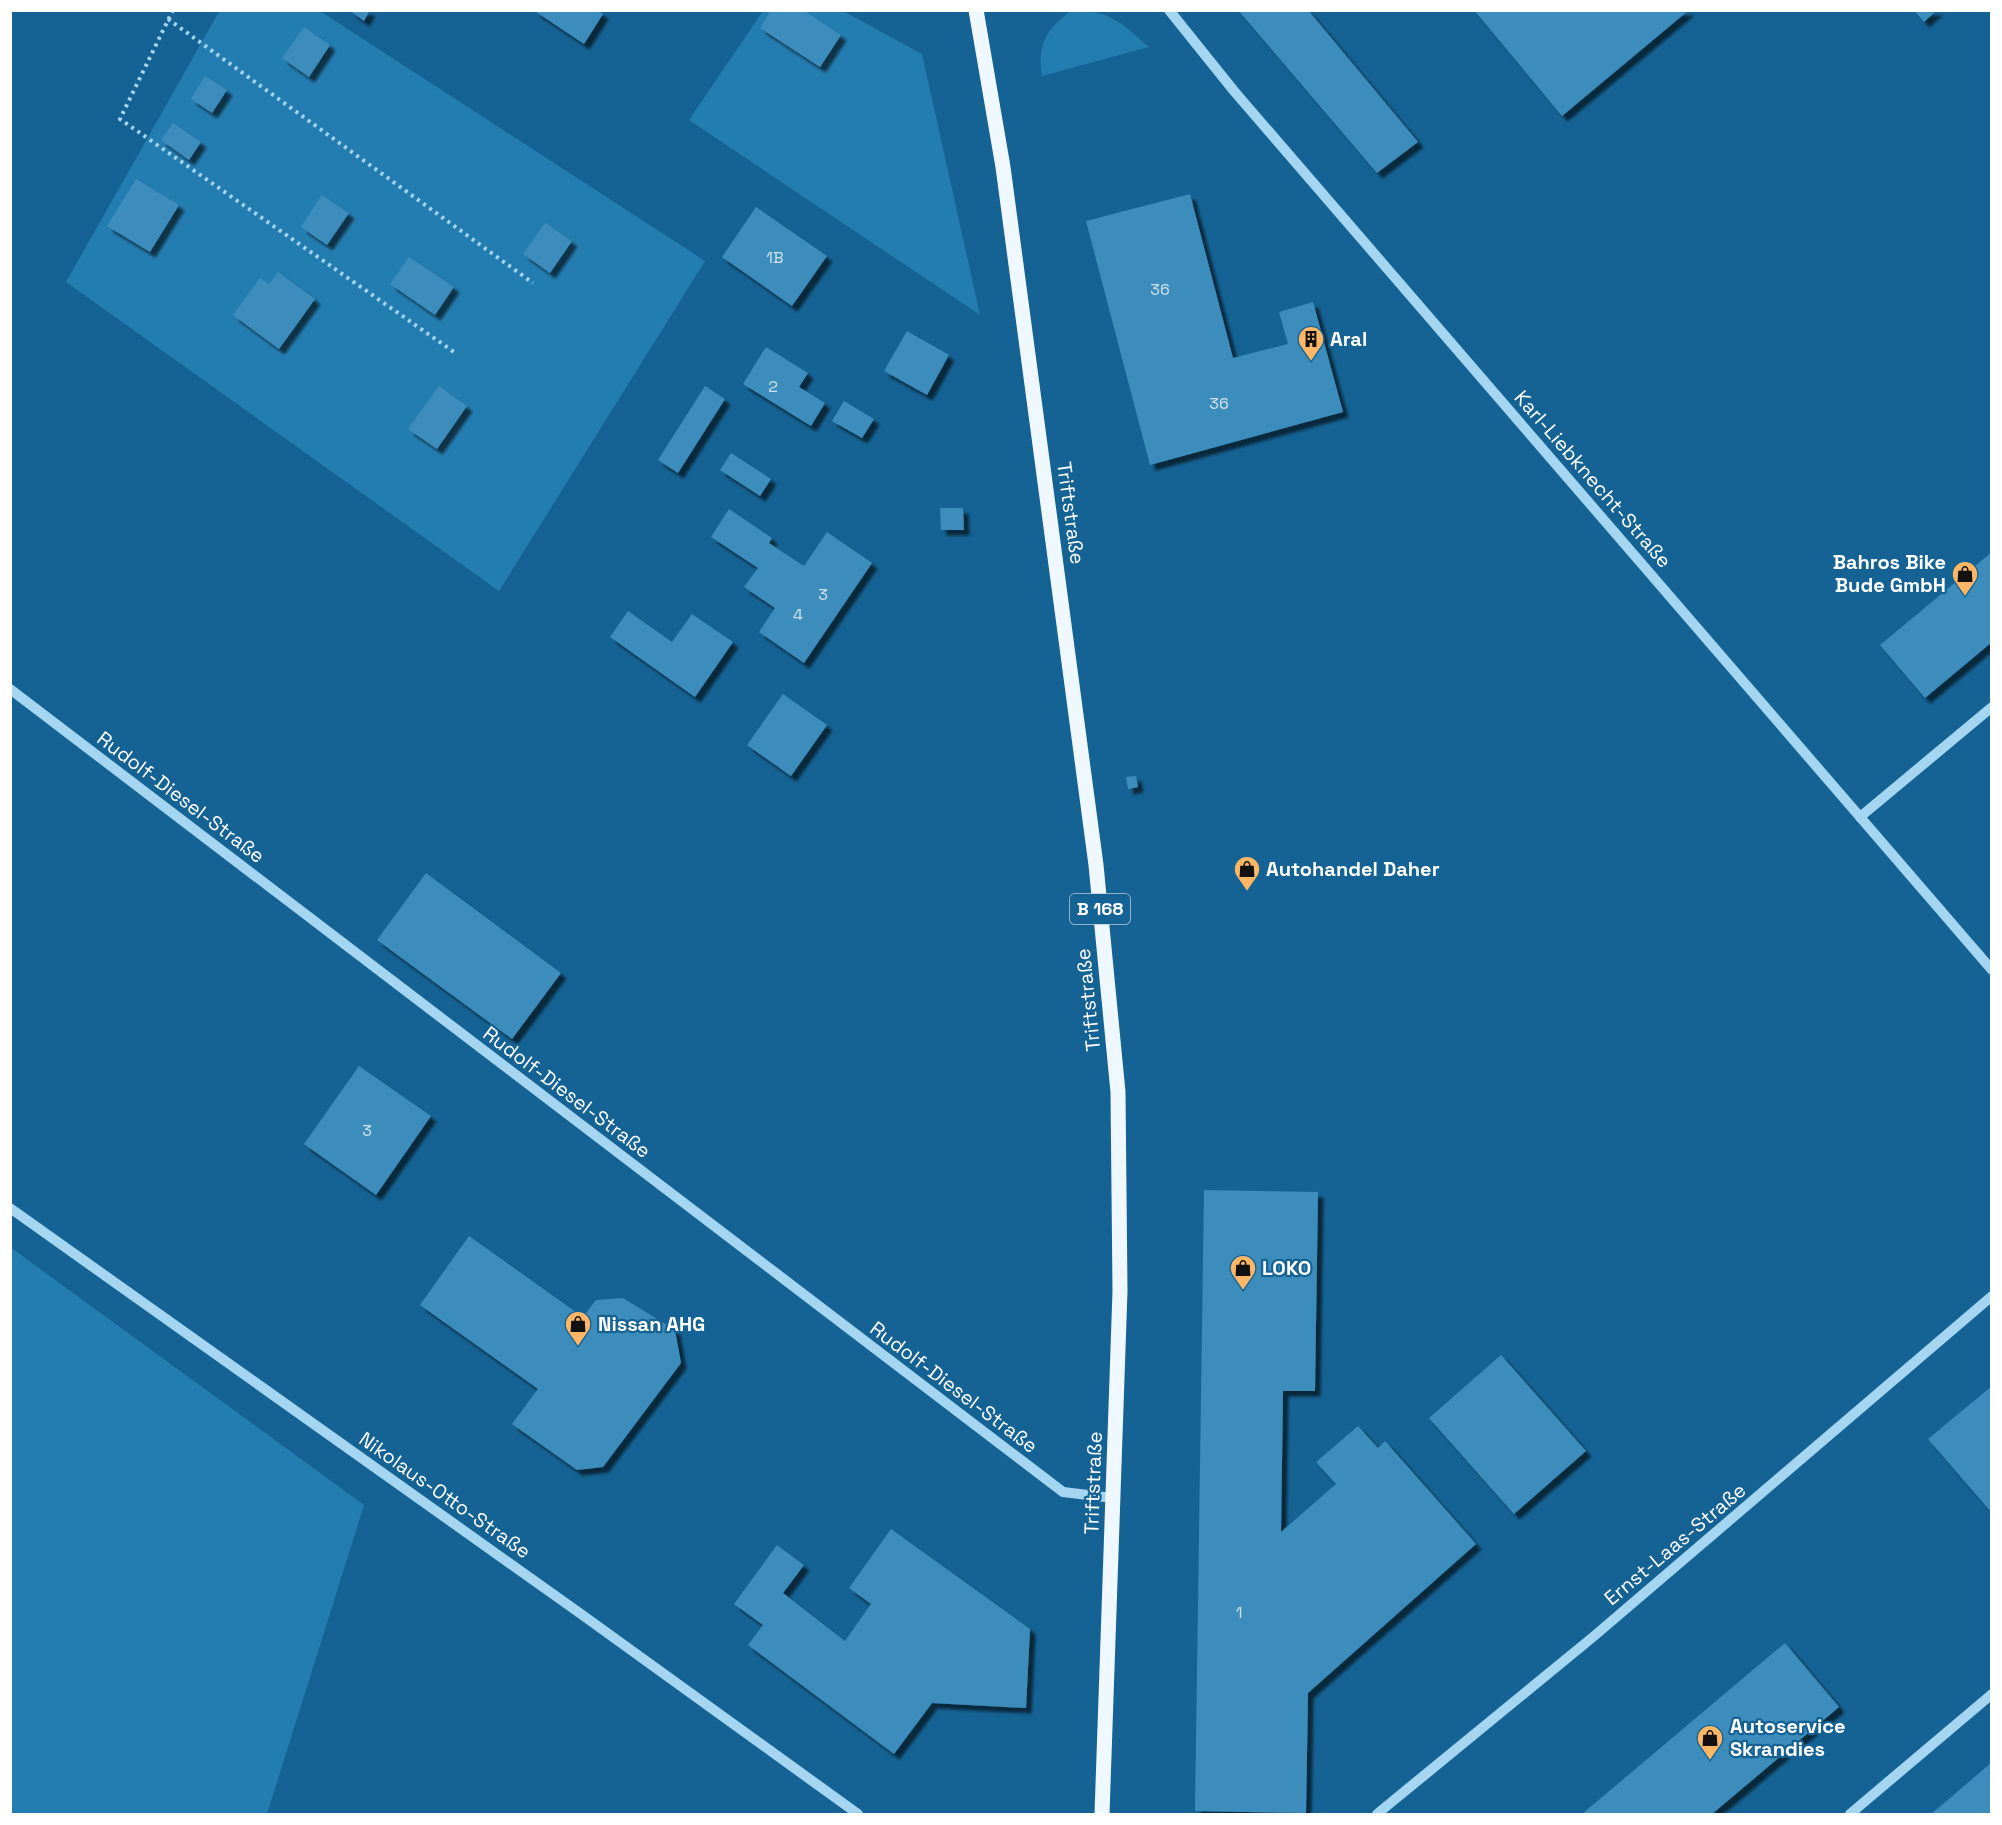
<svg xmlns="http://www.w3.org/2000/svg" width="2002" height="1825" viewBox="0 0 2002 1825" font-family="'Space Grotesk',sans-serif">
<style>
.green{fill:#247db1}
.building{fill:#3d8dbc;filter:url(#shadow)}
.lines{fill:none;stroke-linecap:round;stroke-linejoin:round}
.path{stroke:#a4d5f1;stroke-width:4;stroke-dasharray:3 4.5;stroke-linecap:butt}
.minor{stroke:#a4d5f1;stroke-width:10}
.major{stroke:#eff8ff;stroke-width:15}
.labels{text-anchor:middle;stroke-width:4.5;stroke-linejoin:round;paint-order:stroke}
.number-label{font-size:16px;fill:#cee2ee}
.shield{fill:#156394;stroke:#b9d0df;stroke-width:1.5}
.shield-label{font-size:18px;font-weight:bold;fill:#fff}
.poi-label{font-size:20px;font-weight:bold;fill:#fff;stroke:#156394;text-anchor:start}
.street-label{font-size:20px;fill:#fff;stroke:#156394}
</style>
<defs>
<filter id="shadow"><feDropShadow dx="5.5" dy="5.5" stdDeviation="1.5" flood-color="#0009"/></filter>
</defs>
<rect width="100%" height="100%" fill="#156394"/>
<g class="green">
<path d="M220,10L320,11L705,261L499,591L66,282Z"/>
<path d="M763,11H843L922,54L980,315L689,120Z"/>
<path d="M1071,11C1111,10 1120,22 1149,47L1042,76C1037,45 1046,29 1071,11Z"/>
<path d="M10,1247L364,1505L267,1814H11Z"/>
</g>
<g class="building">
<path d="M349,10H370L364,21Z"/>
<path d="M533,10H598L603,14L584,44Z"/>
<path d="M771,10H803L841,35L820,67L760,28Z"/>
<path d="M1238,10H1308L1418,142L1377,173Z"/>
<path d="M1474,10H1689L1562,116Z"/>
<path d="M1914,10H1937L1924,22Z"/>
<path d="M304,27L330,45L309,77L282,58Z"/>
<path d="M205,76L227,90L212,113L191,99Z"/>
<path d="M173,123L201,142L189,160L161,140Z"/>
<path d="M136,179L179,205L150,252L107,226Z"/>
<path d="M1190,194L1233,358L1288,344L1279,312L1313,302L1343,412L1150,465L1086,221Z"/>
<path d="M322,195L349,213L327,245L301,227Z"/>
<path d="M756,207L827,256L792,306L722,257Z"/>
<path d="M545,223L572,241L550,273L523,254Z"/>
<path d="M409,257L454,287L435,315L390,284Z"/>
<path d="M278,272L315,299L279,349L233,315L260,278L269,284Z"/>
<path d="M907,331L949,355L927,395L884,371Z"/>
<path d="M766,347L808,373L799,387L825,403L811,426L743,384Z"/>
<path d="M439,386L467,406L437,449L408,429Z"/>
<path d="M705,386L725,399L678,473L658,460Z"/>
<path d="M844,401L874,419L862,438L832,421Z"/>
<path d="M731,453L771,479L760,496L720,470Z"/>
<path d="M940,508H963L964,530H941Z"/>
<path d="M729,509L772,538L769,543L804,566L827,532L872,563L804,663L759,632L775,608L744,587L758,568L711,537Z"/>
<path d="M1992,552V642L1925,698L1880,645Z"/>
<path d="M628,611L672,642L692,614L733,642L695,697L610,637Z"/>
<path d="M783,694L827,725L791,776L747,745Z"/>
<path d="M1136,776L1138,787L1128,789L1126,777Z"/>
<path d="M426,873L561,973L512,1039L377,940Z"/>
<path d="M359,1066L431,1116L376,1195L304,1144Z"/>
<path d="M1204,1190L1318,1192L1315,1391H1283L1281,1532L1336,1484L1316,1462L1358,1426L1378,1448L1385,1441L1476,1544L1308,1693L1306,1813L1195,1811Z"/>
<path d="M469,1236L583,1317L596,1300L623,1298L675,1330L681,1363L603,1467L577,1470L512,1424L538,1389L420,1305Z"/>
<path d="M1501,1355L1586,1451L1514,1514L1429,1418Z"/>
<path d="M1992,1386V1513L1928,1439Z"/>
<path d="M891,1529L1030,1629L1026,1708L932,1703L894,1754L748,1645L763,1625L734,1604L777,1545L804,1565L783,1593L845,1641L871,1604L849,1588Z"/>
<path d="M1785,1643L1839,1707L1712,1814H1582Z"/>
<path d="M1992,1762V1814H1931L1949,1799Z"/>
</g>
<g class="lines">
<g class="path">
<path d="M173,10L120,119L454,352"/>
<path d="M168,19L533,283"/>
</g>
<g class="minor">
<path d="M1169,10L1234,91L1992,970"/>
<path d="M10,689L1063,1492L1113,1498"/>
<path d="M1860,817L1992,707"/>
<path d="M10,1208L581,1614L858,1814"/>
<path d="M1377,1814L1593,1637L1992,1296"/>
<path d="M1850,1814L1992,1694"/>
</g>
<path class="major" d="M976,10L1003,167L1096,865L1118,1092L1120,1291L1102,1814"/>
</g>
<defs>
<g id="building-pin" transform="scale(1.35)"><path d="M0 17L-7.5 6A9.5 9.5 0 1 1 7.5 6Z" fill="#ffb765" stroke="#156394"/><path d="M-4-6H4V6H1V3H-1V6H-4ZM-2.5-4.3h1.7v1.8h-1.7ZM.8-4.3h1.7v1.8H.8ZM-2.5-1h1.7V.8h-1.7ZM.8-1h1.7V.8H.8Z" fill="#111"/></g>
<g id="shop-pin" transform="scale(1.35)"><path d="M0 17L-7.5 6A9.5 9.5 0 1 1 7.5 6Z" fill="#ffb765" stroke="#156394"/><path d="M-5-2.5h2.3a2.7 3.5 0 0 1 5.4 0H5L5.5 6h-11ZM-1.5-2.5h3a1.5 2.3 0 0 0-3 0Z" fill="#111"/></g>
</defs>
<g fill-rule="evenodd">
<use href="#building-pin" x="1311" y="339"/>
<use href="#shop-pin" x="1965" y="574"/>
<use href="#shop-pin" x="1247" y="869"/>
<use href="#shop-pin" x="1243" y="1268"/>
<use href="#shop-pin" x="578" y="1324"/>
<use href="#shop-pin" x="1710" y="1738"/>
</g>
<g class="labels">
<g class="number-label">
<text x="775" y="263">1B</text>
<text x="1160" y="295">36</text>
<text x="773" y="392">2</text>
<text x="1219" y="409">36</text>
<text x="823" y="600">3</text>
<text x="798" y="620">4</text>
<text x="367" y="1136">3</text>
<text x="1239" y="1618">1</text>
</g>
<rect class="shield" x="1070" y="894" width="60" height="30" rx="4.5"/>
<g class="shield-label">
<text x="1100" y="915">B 168</text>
</g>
<g class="poi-label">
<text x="1330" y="346">Aral</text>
<text x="1946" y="569" text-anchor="end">Bahros Bike<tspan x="1946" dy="23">Bude GmbH</tspan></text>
<text x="1266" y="876">Autohandel Daher</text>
<text x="1262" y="1275">LOKO</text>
<text x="598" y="1331">Nissan AHG</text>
<text x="1730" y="1733">Autoservice<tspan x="1730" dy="23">Skrandies</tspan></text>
</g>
<g class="street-label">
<text transform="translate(1593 479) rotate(49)" y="7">Karl-Liebknecht-Straße</text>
<text transform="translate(1071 513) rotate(82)" y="7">Triftstraße</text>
<text transform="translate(181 797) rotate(37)" y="7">Rudolf-Diesel-Straße</text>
<text transform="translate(1088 1000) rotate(-96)" y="7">Triftstraße</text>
<text transform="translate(567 1092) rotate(37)" y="7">Rudolf-Diesel-Straße</text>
<text transform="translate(954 1387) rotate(37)" y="7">Rudolf-Diesel-Straße</text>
<text transform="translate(1093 1483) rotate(-88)" y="7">Triftstraße</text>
<text transform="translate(445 1495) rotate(35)" y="7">Nikolaus-Otto-Straße</text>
<text transform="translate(1675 1544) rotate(-40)" y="7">Ernst-Laas-Straße</text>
</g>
</g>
<rect width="2002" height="1825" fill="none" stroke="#ffffff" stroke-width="24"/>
</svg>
